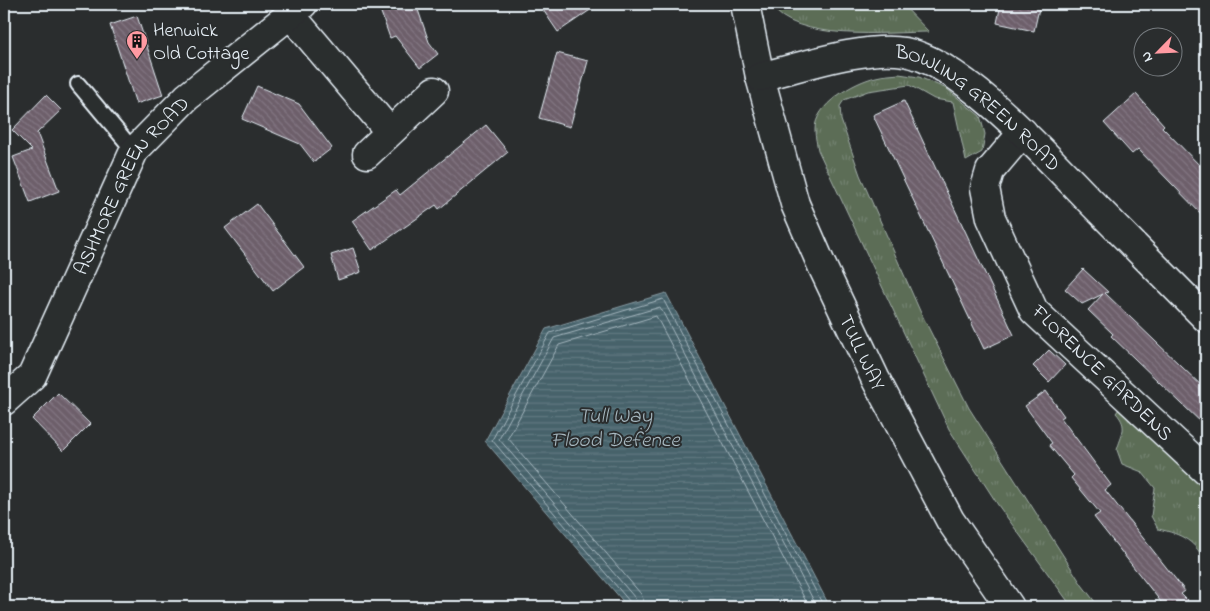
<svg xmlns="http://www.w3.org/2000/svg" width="1210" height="611" viewBox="0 0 1210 611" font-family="'Indie Flower',sans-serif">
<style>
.grass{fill:url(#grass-tufts);stroke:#a2afa8}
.water{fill:url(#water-rules);stroke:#879ba3}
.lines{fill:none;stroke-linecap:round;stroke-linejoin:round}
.shore{stroke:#a7b8c0;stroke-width:1}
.building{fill:url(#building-back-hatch);stroke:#e8f1f8}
.service-casing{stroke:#e8f1f8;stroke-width:18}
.minor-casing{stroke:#e8f1f8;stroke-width:31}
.tertiary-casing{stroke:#e8f1f8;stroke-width:31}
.service{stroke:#2a2d2e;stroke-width:14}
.minor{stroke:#2a2d2e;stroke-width:28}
.tertiary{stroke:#2a2d2e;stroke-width:28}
.labels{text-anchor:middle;stroke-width:4;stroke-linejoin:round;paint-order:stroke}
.poi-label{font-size:20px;fill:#e8f1f8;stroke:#2a2d2e;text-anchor:start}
.street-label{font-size:20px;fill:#e8f1f8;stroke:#2a2d2e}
.water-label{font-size:21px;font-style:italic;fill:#a7b8c0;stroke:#2a2d2e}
</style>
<defs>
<pattern id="grass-tufts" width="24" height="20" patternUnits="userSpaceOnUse" patternTransform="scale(1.25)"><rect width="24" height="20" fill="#5c6d57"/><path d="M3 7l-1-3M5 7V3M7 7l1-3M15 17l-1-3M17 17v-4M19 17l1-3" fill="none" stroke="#738270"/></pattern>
<pattern id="water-rules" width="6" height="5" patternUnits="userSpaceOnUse" patternTransform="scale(1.25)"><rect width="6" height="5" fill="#46626b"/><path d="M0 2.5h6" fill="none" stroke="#617981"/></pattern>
<pattern id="building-back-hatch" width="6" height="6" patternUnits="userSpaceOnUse" patternTransform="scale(1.25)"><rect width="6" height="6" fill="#6d5f6b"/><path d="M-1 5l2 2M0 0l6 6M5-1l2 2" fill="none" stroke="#827681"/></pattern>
</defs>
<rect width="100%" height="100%" fill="#2a2d2e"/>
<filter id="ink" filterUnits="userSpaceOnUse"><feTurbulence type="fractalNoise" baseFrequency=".02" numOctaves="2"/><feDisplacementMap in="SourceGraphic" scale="10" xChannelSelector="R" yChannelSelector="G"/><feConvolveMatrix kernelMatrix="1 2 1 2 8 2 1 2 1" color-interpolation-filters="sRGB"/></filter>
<g filter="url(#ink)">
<g class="grass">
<path d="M770,4H902L929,32C887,32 795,43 770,4Z"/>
<path d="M899,74L919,77L947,89L980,116L985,134L982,152L966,161L953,102L934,99L909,85L868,91L844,100L840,106L841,120L860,175L920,311L969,408L1082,585L1099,607H1072L998,505L949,429L818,150C817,144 815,137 815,130C814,105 854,82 876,77C883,75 891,75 899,74Z"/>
<path d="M1122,405L1206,486V564C1196,541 1182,534 1158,529L1151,516L1155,488L1142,472L1122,464L1117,450C1121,435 1129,427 1116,413Z"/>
</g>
<path class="water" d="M666,293L830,607H628L485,441L546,329Z"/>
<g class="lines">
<g class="shore">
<path d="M632,607L630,602L492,440L550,333L663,299L824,607"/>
<path d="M638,607L635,598L499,439L554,338L660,307L817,607"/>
<path d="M646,607L641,594L508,438L559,345L656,316L809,607"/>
</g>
</g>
<g class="building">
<path d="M378,4H416L429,42L438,54L420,68L395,36L390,38Z"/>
<path d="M539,4H599L558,32Z"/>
<path d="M1001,4H1040L1034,31L997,23Z"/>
<path d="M137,16L163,95L136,104L110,25Z"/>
<path d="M557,53L588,61L570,127L539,118Z"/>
<path d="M257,86L299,104L332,148L314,162L300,144L242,119Z"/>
<path d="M1136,94L1164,125L1162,127L1206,172V219L1138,149L1132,154L1104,123Z"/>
<path d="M46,95L61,110L37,133L59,191L30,202L13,157L32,150L12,130Z"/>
<path d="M904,101L1014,335L984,349L873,115Z"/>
<path d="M486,125L508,152L439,209L436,205L372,250L352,221L396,190L400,195Z"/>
<path d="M257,204L304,267L273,291L225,228Z"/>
<path d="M353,248L361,272L338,280L331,255Z"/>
<path d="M1083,269L1108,292L1105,293L1206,390V427L1111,336L1113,334L1088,310L1103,294L1082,304L1065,289Z"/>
<path d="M1049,350L1065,365L1049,382L1033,366Z"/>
<path d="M1046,391L1064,416L1061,418L1111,485L1105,490L1185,591L1181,594L1194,607H1165L1094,517L1100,513L1071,478L1074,475L1049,445L1052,443L1025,406Z"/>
<path d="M58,393L90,424L63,451L32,419Z"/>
</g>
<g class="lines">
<g class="service-casing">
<path id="service" d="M78,84L134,151"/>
</g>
<g class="minor-casing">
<g id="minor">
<path d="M290,14L389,131"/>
<path d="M1023,132L990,171L985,188L991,218L1034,311L1206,471"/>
<path d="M367,154L434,91"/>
</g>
</g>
<g class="tertiary-casing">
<g id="tertiary">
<path id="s1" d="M745,4L760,77L795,204L822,266L875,378L950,520L1010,607"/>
<path id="s2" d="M760,77C801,67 865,45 905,52C962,62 1048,158 1089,200C1128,239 1167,279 1206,318"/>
<path id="s3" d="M4,401L32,376L134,151L187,97L303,4"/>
</g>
</g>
<use href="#service" class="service"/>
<use href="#minor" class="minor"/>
<use href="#tertiary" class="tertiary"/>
</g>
</g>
<defs>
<g id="building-pin" transform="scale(1.125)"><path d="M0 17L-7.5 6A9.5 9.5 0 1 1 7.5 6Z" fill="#ff9aa2" stroke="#2a2d2e"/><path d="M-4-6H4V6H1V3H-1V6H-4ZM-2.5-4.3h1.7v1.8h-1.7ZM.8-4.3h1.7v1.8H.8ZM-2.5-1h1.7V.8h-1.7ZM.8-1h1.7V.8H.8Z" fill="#111"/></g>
</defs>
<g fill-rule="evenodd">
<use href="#building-pin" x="137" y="41"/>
</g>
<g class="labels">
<g class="poi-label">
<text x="153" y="36">Henwick<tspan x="153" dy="23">Old Cottage</tspan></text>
</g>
<g class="street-label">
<text dy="7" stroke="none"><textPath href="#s2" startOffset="240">BOWLING GREEN ROAD</textPath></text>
<text dy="7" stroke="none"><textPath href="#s3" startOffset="254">ASHMORE GREEN ROAD</textPath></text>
<text dy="7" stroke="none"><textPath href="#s1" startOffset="369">TULL WAY</textPath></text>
<text transform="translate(1103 372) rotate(44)" y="7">FLORENCE GARDENS</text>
</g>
<g class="water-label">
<text x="615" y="422">Tull Way<tspan x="615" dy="24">Flood Defence</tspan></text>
</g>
</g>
<rect width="1210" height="611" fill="none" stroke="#2a2d2e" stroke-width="20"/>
<rect x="10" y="10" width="1190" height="591" fill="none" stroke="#e8f1f8" stroke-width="2" filter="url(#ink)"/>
<g transform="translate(1158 52) rotate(246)"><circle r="24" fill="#2a2d2e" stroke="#767b7f"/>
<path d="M0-4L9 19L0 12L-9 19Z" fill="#ff9aa2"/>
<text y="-8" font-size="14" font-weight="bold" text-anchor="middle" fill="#e8f1f8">N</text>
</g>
</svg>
